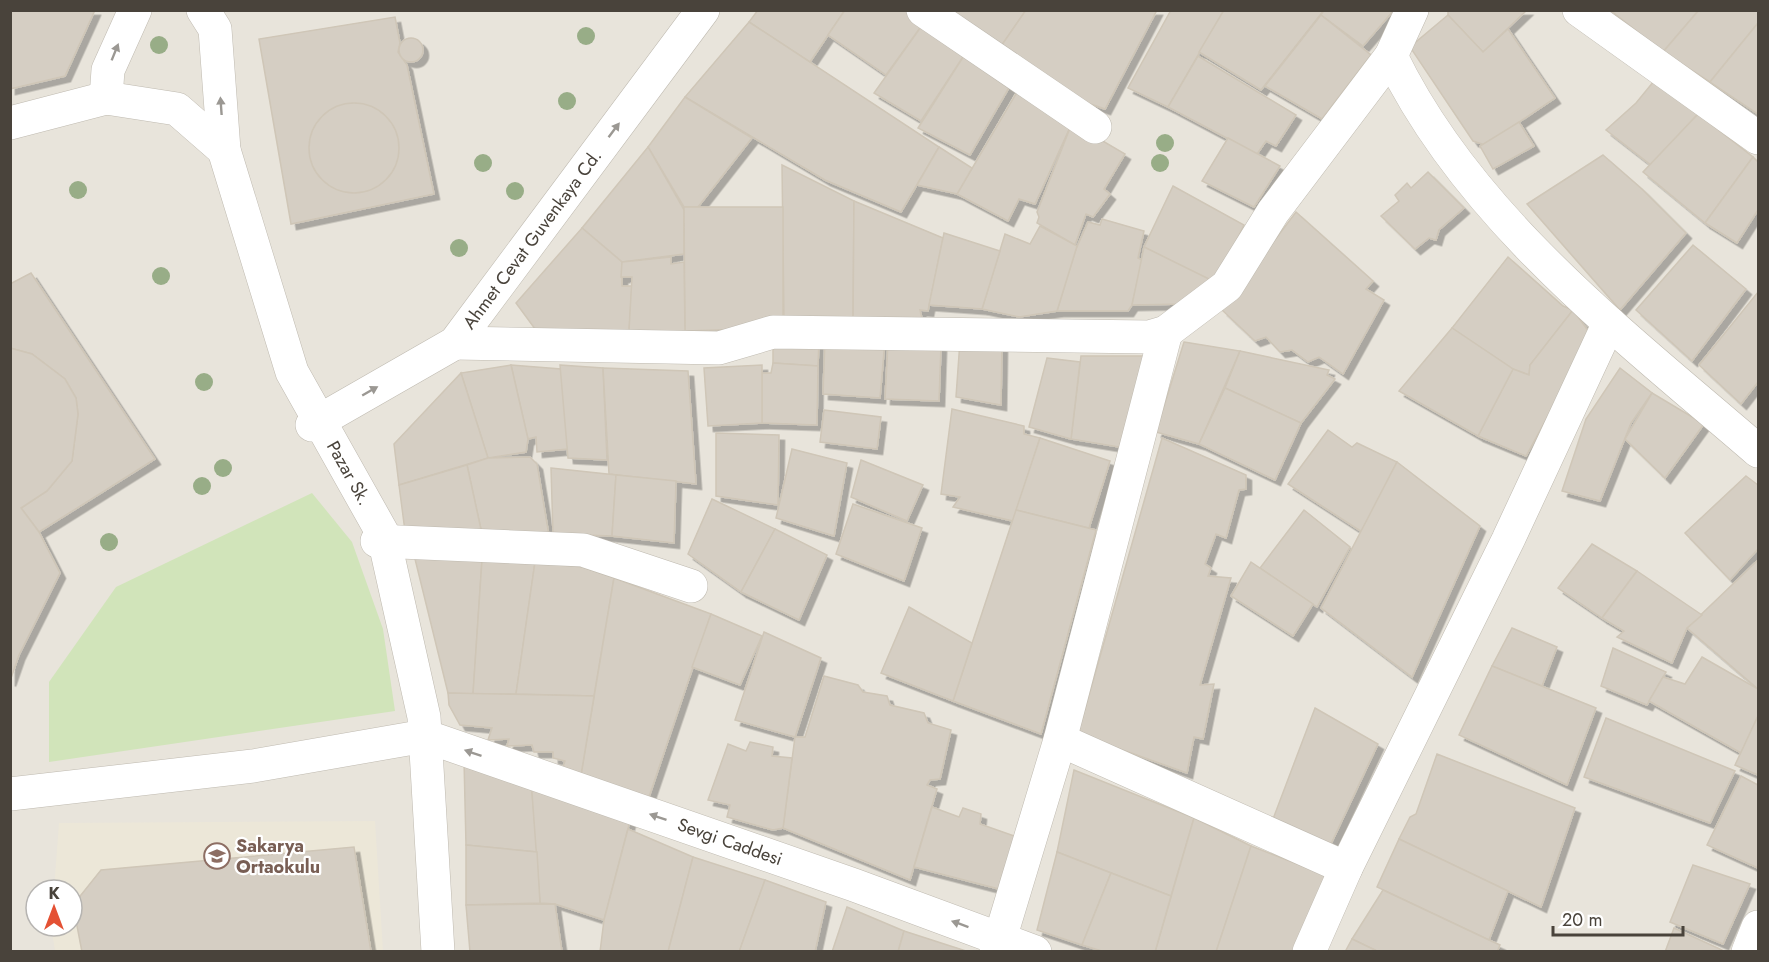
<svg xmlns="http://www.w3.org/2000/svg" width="1769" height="962" viewBox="0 0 1769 962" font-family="Jost,sans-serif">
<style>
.residential{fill:#e8e4db;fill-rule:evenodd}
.education{fill:#ece7d8}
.green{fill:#d1e4ba}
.building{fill:#d5cec3;stroke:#cfc6b7;stroke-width:1.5;filter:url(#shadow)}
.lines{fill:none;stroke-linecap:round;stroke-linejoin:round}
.street-casing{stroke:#bfbab0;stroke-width:34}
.street{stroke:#fff;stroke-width:33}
.tree{fill:#98ad87}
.oneway{fill:#9b9893}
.labels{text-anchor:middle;stroke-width:4.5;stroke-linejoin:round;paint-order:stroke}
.street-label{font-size:18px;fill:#49433b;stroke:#fff}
.education-label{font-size:18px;font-weight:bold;fill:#785e54;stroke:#fff;text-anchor:start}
</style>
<defs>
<filter id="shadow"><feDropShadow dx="5.5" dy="5.5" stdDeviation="0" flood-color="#0004"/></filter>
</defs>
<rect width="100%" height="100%" fill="#f5f2ed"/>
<path class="residential" d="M10,11H1758V951H11ZM36,890H72V926H36Z"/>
<path class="education" d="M375,821L383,951H55L51,926H72V890H54L59,823Z"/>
<path class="green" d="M312,493L352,542L383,629L395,711L49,762V682L116,587Z"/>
<g class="building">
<path d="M10,10H95L65,76L10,89Z"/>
<path d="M758,10H845L810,62L749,22Z"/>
<path d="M845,10H906L923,24L886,75L828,35Z"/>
<path d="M943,10H1026L997,52Z"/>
<path d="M1026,10H1157L1105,109L1044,88L997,52Z"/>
<path d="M1171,10H1224L1168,107L1128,88Z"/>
<path d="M1224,10H1324L1261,90L1199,52Z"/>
<path d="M1324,10H1394L1363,46L1321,15Z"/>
<path d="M1448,10H1527L1483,52L1448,15Z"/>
<path d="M1610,10H1699L1663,52Z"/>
<path d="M1699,10H1758V23L1710,82L1663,52Z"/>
<path d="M1321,15L1371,55L1322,119L1265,86Z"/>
<path d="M1448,15L1483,52L1508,29L1555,98L1485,145L1473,141L1410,47Z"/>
<path d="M395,17L400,43L398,52L407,65L434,194L291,224L259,39Z"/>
<path d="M749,22L939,147L901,212L825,180L685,97Z"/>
<path d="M1758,23V114L1710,82Z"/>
<path d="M923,24L965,54L921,121L874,93Z"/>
<circle cx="411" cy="50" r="12"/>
<path d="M965,54L1010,86L970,155L918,128Z"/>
<path d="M1198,56L1296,115L1276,146L1266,141L1257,154L1168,107Z"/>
<path d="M1654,81L1698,114L1651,165L1606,130L1636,103Z"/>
<path d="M1017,92L1072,123L1035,204L1019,199L1008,221L957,194Z"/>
<path d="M685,97L752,138L698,207H684L648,147Z"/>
<circle cx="354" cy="148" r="45"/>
<path d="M1698,114L1753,157L1705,223L1643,172Z"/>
<path d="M1519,122L1534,146L1493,169L1480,146Z"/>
<path d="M1072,123L1125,154L1104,189L1110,194L1093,217L1086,214L1075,245L1037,223L1039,217L1037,212Z"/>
<path d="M1228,138L1280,166L1254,207L1202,181Z"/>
<path d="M648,147L684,210V254L622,262L582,228Z"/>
<path d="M939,147L972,168L957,194L917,185Z"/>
<path d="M1603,155L1642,189L1686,233L1620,310L1527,204Z"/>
<path d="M1753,157L1758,162V210L1737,243L1705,223Z"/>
<path d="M782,165L854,201L853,317L784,320Z"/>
<path d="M1428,172L1464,208L1439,230L1436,240L1429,238L1415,249L1381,216L1399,201L1395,195L1407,183L1411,188Z"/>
<path d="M1173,186L1244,225L1216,283L1144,247Z"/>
<path d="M854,201L943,238L928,311L920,310L923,323L853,325Z"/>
<path d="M684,207H783V328L685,331Z"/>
<path d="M1296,212L1373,281L1366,289L1384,300L1343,374L1319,357L1308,362L1292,350L1280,352L1266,337L1255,341L1222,310Z"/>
<path d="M1102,219L1144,231L1138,258L1142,260L1132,305L1128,311H1057L1076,249L1088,222L1100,225Z"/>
<path d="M1040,226L1077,246L1057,311L1019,317L982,309L1005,234L1030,244Z"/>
<path d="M582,228L622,262V286H632L629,331L538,333L516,303Z"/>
<path d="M944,233L1000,251L982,309L929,305Z"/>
<path d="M1693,245L1746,289L1692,361L1636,310Z"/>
<path d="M1144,247L1209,279L1184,304L1132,305Z"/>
<path d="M671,257V264L684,262L685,331H629L632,277H621L622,262Z"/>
<path d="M1508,257L1563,306L1573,310L1530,365L1529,375L1513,369L1452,328Z"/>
<path d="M31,273L155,459L39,532L21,508L47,491L72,461L78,414L76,398L65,379L32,354L10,348V284Z"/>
<path d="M1758,292V382L1741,404L1699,365Z"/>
<path d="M1573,310L1592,336L1526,456L1478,436L1513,369L1529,375L1530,365Z"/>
<path d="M1452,328L1513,369L1478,436L1399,391Z"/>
<path d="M819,339L818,366L773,363V340Z"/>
<path d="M825,339L885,340L880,398L823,394Z"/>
<path d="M960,341L1002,343L1001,405L956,397Z"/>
<path d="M1184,342L1240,351L1199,444L1156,432Z"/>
<path d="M888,343L941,346L939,401L885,399Z"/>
<path d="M10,348L32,354L65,379L76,398L78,414L72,461L47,491L21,508L39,532L60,573L19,655L10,681Z"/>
<path d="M1240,351L1329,370L1327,375L1335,379L1301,423L1225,388Z"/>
<path d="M1081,356H1146L1137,407L1119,447L1071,439Z"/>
<path d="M1047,358L1080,362L1071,439L1029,427Z"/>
<path d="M773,363L818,366L817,425L762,423V373H771Z"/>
<path d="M511,365L561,369L568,449L537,452L536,437L528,439Z"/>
<path d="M511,365L528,439L526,452L488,458L461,373Z"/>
<path d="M560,365L603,368L607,460L568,458Z"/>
<path d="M762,365V423L708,426L704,368Z"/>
<path d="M603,368L688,371L696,484L609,474Z"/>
<path d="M1620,368L1652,393L1631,423L1600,501L1562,491L1586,419Z"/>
<path d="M461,373L488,458L399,485L394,444Z"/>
<path d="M1225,388L1301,423L1275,480L1199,444Z"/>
<path d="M1652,393L1704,424L1665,478L1625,439Z"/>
<path d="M952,409L1024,426V434L1040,438L1013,521L953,507L960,497L941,494Z"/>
<path d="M824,410L881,417L877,449L820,442Z"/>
<path d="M1328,430L1352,447L1357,443L1397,462L1362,532L1288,484Z"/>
<path d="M716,433L779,435L778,505L716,496Z"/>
<path d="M1040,438L1110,461L1089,528L1016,510Z"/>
<path d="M1162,438L1246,475V489L1239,490L1226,538L1216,534L1205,564L1211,568L1208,576L1231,578L1200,685L1214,684L1203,739L1194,737L1187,773L1078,734Z"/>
<path d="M792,449L847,463L834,536L776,518Z"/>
<path d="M530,457L537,464L549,536L482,534L467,465L488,458Z"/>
<path d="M861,460L923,485L907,521L851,497Z"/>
<path d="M1397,462L1480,526L1412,677L1321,608Z"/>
<path d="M467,465L482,534L405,531L399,485Z"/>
<path d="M551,468L616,475L612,536L553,534Z"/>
<path d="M616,475L676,481L674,543L612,536Z"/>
<path d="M1746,476L1758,485V549L1730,580L1685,533Z"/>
<path d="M712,499L775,529L741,592L688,554Z"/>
<path d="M853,504L922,528L904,581L836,554Z"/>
<path d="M1016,510L1096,530L1041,734L953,701Z"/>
<path d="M1304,510L1350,547L1317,607L1260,568Z"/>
<path d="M775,529L827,555L799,620L741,592Z"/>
<path d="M1592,544L1637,571L1602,618L1558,588Z"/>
<path d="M415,559L482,560L473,694L448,693Z"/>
<path d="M482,560L535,562L516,694H473Z"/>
<path d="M1758,560V689L1687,628Z"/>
<path d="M535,562L582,567L614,578L594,696L516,694Z"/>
<path d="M1251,562L1313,604L1293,636L1231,596Z"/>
<path d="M1637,571L1702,615L1687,628L1672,663L1617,637L1624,631L1602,618Z"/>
<path d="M614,578L711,614L649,797L581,775Z"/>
<path d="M909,607L972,643L953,701L881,673Z"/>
<path d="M711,614L762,636L740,685L692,667Z"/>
<path d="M1512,628L1557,647L1542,686L1492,666Z"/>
<path d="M764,632L821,658L795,737L735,720Z"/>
<path d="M1613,648L1666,672L1647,705L1601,686Z"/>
<path d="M1702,657L1758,689V716L1741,753L1649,701L1663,677L1685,684Z"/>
<path d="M1492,666L1596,708L1567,785L1459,735Z"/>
<path d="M824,676L858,685L863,692L887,696L890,705L924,713L928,723L951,730L940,779L930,780L927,785L937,789L910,880L783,828L795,737H805Z"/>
<path d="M448,693L594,696L581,775L562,770L565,761L553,758V752H534L532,745L507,746L509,739L488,740L492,728L460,725L449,705Z"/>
<path d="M1315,708L1378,744L1330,846L1273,819Z"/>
<path d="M1758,716V775L1735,765Z"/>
<path d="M1606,718L1735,771L1710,823L1584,777Z"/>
<path d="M750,742L773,747L772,756L792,758L783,828L773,830L727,817L730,805L708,800L728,744L746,751Z"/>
<path d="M1437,754L1575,808L1541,907L1399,839L1410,817L1416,814Z"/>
<path d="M464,760L531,779L537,852L466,845Z"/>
<path d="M1074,770L1194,818L1171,896L1057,852Z"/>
<path d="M1741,776L1758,785V868L1707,845Z"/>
<path d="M531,779L631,817L604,920L555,904L540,903Z"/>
<path d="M932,807L959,817L963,808L981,814L980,824L1017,837L999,889L914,867Z"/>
<path d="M1194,818L1251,846L1216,952H1155Z"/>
<path d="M628,829L693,857L668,952H600L604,920Z"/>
<path d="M1399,839L1508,891L1489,940L1377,887Z"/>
<path d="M466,845L537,852L540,903L466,905Z"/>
<path d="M1251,846L1328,876L1295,952H1216Z"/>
<path d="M354,847L371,952H82L73,905L101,870Z"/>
<path d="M1057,852L1111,873L1082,945L1037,930Z"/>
<path d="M693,857L765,880L739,952H668Z"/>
<path d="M1693,865L1750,884L1723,944L1670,922Z"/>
<path d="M1111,873L1171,896L1155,952H1105L1082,945Z"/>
<path d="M765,880L826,902L815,952H739Z"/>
<path d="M1383,890L1489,940L1500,945L1497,952H1379L1352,939Z"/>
<path d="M555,904L562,952H470L466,905Z"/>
<path d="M847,907L904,931L898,952H832Z"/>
<path d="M1674,928L1722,950V952H1665Z"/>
<path d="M904,931L969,952H898Z"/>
<path d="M1352,939L1379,952H1345Z"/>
</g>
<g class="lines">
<g class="street-casing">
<g id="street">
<path id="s1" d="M203,10L215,29L224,150L292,372L383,534L424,717L438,952"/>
<path d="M923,10L1095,127"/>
<path d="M1579,10L1758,138"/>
<path d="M1391,56C1469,218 1625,336 1758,451"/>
<path d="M106,98L108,70L135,10"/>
<path d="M10,123L106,98L177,109L224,150"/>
<path d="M455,343L719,348L773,332L1149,337L1166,332L1227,286L1273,212L1391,56L1412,10"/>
<path id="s2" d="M312,425L455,343L703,10"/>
<path d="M377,541L583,550L691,586"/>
<path d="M1060,740L1346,868"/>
<path id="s3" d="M10,794L253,766L425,736L854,885L1035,952"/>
<path d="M996,952L1060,740L1166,332"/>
<path d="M1309,952L1346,868L1508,540L1609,323"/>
<path d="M1748,952L1758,927"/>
</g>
</g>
<use href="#street" class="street"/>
</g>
<g class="tree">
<circle cx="586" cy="36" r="9"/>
<circle cx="159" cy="45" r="9"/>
<circle cx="567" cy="101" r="9"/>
<circle cx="1165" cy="143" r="9"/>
<circle cx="483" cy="163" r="9"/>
<circle cx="1160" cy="163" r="9"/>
<circle cx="78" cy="190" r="9"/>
<circle cx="515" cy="191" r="9"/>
<circle cx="459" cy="248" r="9"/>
<circle cx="161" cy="276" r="9"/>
<circle cx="204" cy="382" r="9"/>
<circle cx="223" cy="468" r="9"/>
<circle cx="202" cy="486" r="9"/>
<circle cx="109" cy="542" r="9"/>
</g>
<defs><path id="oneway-solid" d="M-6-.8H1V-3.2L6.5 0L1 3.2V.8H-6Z" transform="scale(1.5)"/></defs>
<g class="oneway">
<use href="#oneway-solid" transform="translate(115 52) rotate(-68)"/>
<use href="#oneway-solid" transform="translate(221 106) rotate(-94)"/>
<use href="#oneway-solid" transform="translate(614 130) rotate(-53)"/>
<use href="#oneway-solid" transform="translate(370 391) rotate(-30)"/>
<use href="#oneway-solid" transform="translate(473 753) rotate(-161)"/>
<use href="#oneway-solid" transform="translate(658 817) rotate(-161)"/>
<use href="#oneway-solid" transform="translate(960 924) rotate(-160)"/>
</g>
<defs>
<g id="school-ring" transform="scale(1.35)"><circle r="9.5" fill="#fff" stroke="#8d6e63" stroke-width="1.5"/><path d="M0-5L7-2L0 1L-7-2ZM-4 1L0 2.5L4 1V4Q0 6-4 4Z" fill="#8d6e63"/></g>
</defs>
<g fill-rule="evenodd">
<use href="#school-ring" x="217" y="856"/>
</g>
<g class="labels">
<g class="street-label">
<text dy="6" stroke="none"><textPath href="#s2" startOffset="294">Ahmet Cevat Guvenkaya Cd.</textPath></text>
<text dy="6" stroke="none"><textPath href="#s1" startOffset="492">Pazar Sk.</textPath></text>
<text dy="6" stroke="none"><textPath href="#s3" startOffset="742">Sevgi Caddesi</textPath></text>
</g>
<g class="education-label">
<text x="236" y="852">Sakarya<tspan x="236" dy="21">Ortaokulu</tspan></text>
</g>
</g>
<rect width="1769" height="962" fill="none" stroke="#49433b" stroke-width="24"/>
<g transform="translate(54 908)"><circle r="28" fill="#ffffff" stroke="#b6b4b1" stroke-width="1.5"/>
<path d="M0-4.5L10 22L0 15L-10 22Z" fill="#e45134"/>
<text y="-9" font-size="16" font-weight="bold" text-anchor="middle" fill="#49433b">K</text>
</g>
<path d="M1553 926v9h130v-9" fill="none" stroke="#49433b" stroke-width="3"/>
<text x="1562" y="926" font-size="18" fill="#49433b" stroke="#ffffff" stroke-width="4.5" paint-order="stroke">20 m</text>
</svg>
